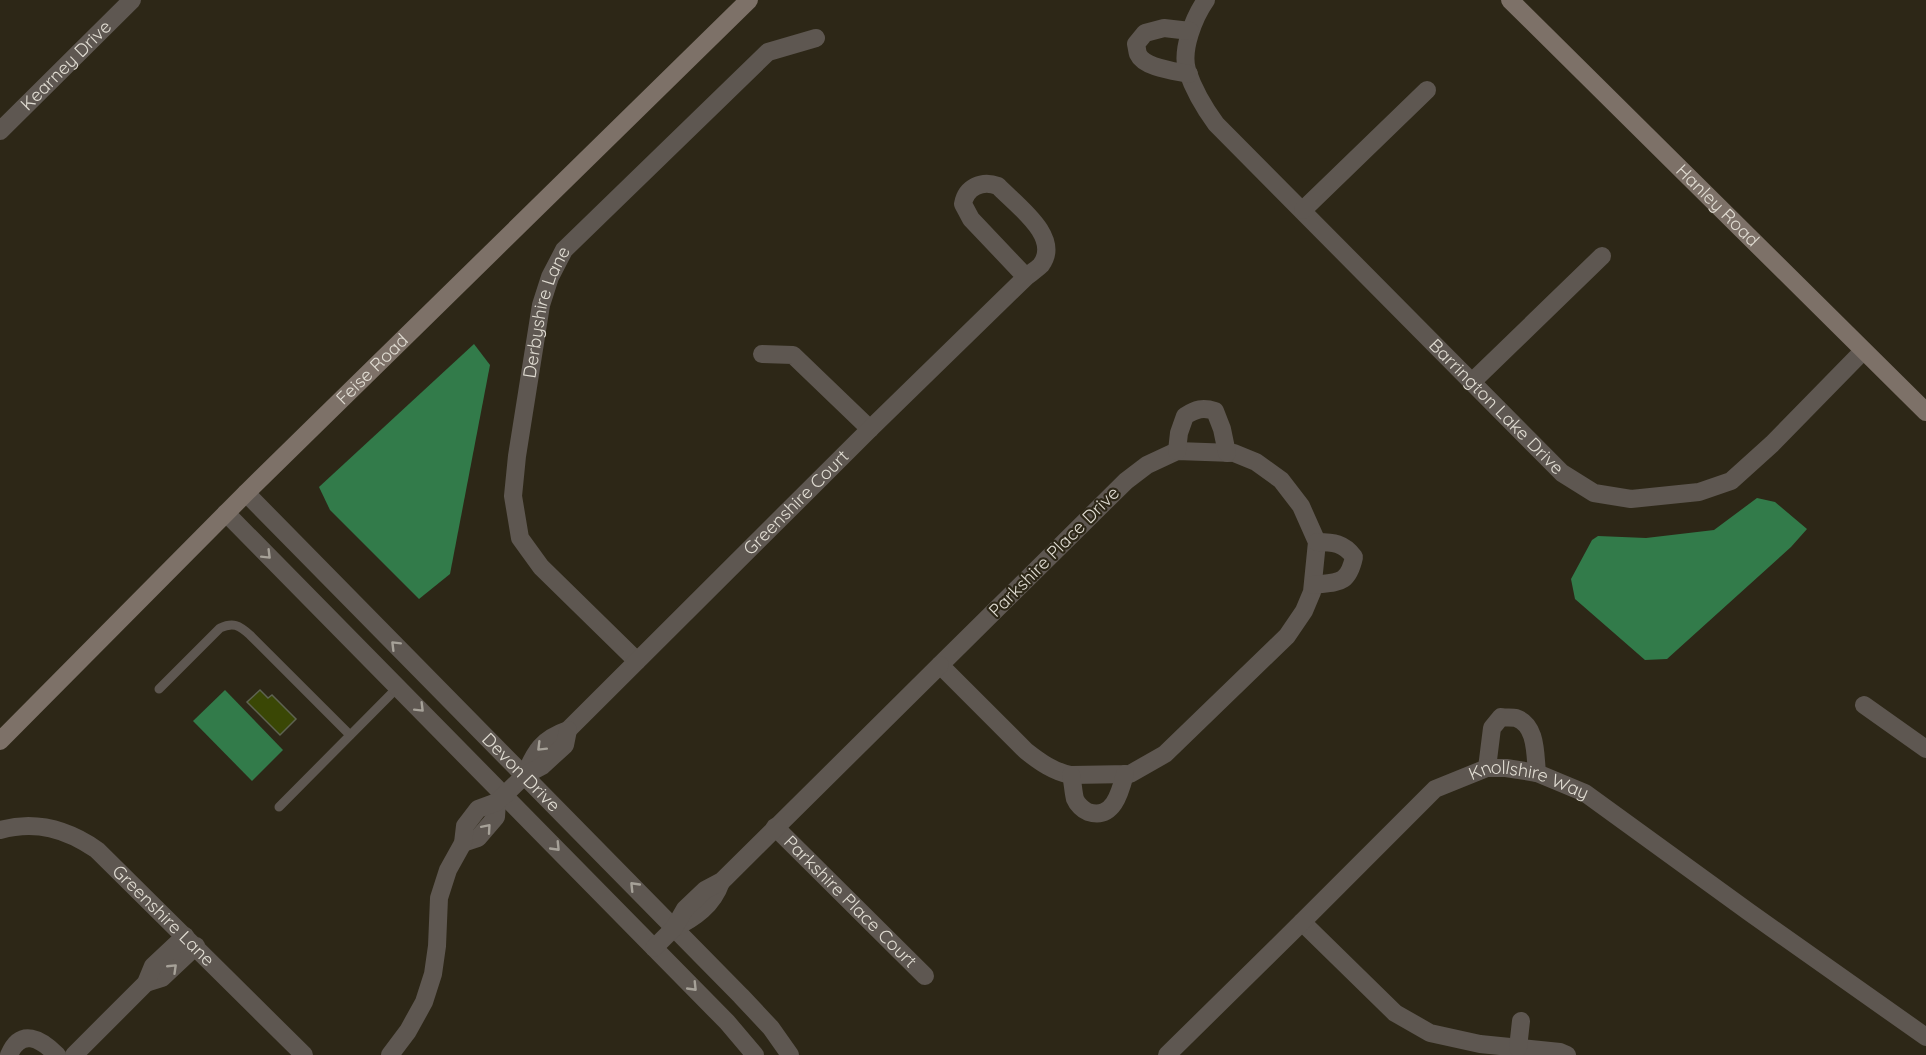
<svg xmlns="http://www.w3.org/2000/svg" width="1926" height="1055" viewBox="0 0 1926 1055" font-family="Quicksand,sans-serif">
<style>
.water{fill:#327b4a}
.building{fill:#3a4705;stroke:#5e6351;stroke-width:1.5}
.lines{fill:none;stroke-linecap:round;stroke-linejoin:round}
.lane{stroke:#5e5751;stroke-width:9}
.street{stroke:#5e5751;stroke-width:18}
.secondary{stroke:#7d7168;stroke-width:18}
.oneway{stroke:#a6a198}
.labels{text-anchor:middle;stroke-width:4.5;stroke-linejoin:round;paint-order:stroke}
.street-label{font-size:18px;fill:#e1ddd3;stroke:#2d2717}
</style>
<rect width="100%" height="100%" fill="#2d2717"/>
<g class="water">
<path d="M474,344L490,365L450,574L419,599L330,510L319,487Z"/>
<path d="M1757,498L1775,502L1807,529L1791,547L1667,659L1645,660L1575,599L1571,579L1592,540L1598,536L1646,538L1714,530Z"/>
<path d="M225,690L283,750L252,781L193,721Z"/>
</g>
<path class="building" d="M260,690L268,698L272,695L296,719L280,735L247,702Z"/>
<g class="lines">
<g class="lane">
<path d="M159,689L220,628C233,622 239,625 250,635L350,735"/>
<path d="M279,807L398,687"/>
</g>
<g class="street">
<path id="s1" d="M1206,0C1194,17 1181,50 1187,70C1193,88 1205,109 1216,124L1562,473L1594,493L1631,499L1699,492L1731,481L1772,444L1863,351"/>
<path d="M1189,74C1175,71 1144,68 1138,54C1137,51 1137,48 1136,44L1145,33L1164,28L1190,31"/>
<path id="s2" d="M0,131L132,0"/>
<path d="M1303,210L1427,90"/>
<path d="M762,354L793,355L870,429"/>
<path d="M1472,382L1602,256"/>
<path d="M1177,451L1234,453L1256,462L1281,480L1301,506L1317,542L1312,592L1304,611L1287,636L1165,754L1130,774L1071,775C1054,772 1040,762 1026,751L940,665L1126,481L1147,465Z"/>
<path d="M1177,451L1179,433L1185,416C1196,409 1203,407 1215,411L1222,429L1227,453"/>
<path id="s3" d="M246,493L741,996L771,1028L790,1055"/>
<path d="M226,513L727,1022L755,1055"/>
<path d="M1313,585C1338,582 1348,585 1354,557C1344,543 1333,542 1317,542"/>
<path id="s4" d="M637,661L541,567L520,538L513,496L517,456L541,305L550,277L564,250L768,52L816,38"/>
<path d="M1864,705L1926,749"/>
<path d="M1487,768L1492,728L1501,717C1505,718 1512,717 1516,718C1537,725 1535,755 1537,773"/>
<path id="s5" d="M525,775C535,751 542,739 568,730L870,429L1026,277L971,219L963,204C966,187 982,180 998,186C1016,205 1062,237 1041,265C1037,269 1031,273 1026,277"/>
<path d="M1071,775C1073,783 1073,791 1075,799C1077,804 1083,810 1088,812C1113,820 1120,793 1125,774"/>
<path id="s6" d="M775,827L925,976"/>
<path id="s7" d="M0,830C36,820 67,829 97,850L304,1055"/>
<path d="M463,843L478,838L496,817L497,802"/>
<path d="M1302,922L1395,1013L1430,1033L1480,1044L1560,1052L1567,1055"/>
<path d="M674,928C695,918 713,905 721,882"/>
<path d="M654,948L674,928L685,909L705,890L722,881L940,665"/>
<path d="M146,983L162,978L196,946"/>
<path d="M1518,1048L1521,1021"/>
<path d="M9,1055C21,1027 41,1039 57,1055"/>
<path d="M74,1055L146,983L153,966L185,936"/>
<path d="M390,1055L408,1031L424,1002L433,974L437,946L439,898L448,870L463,843L465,826L478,809L497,802L525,775L542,766L565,745L568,730"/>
<path id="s8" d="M1167,1055L1302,922L1435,789L1487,768H1506L1537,773L1585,793L1749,912L1926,1037"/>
</g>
<g class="secondary">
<path id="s9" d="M1510,0L1926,412"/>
<path id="s10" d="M0,741L246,493L749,0"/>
</g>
</g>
<defs><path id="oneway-chevron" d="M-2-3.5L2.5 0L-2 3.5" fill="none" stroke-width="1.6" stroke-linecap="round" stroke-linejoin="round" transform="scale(1.5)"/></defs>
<g class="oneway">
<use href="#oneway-chevron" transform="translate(267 555) rotate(45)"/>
<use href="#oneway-chevron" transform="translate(395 645) rotate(-135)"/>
<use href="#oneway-chevron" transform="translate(420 708) rotate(45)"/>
<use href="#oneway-chevron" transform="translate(541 747) rotate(135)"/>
<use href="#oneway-chevron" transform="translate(487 828) rotate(-49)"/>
<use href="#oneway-chevron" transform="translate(556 847) rotate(46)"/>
<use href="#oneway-chevron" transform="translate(634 886) rotate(-134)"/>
<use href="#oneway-chevron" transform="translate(173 968) rotate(-44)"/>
<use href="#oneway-chevron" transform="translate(693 987) rotate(46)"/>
</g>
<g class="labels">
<g class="street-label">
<text dy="6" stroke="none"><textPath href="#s2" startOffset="93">Kearney Drive</textPath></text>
<text dy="6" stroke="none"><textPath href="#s9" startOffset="292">Hanley Road</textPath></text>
<text dy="6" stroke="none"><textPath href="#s4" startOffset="400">Derbyshire Lane</textPath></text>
<text dy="6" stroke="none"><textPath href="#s10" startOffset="526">Feise Road</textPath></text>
<text dy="6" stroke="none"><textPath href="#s1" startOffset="534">Barrington Lake Drive</textPath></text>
<text dy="6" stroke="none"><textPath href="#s5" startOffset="387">Greenshire Court</textPath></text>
<text transform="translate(1054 552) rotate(-45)" y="6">Parkshire Place Drive</text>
<text dy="6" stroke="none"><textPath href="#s3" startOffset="392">Devon Drive</textPath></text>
<text dy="6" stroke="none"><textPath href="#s8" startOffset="477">Knollshire Way</textPath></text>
<text dy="6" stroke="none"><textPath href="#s6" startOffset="106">Parkshire Place Court</textPath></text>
<text dy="6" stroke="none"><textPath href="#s7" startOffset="196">Greenshire Lane</textPath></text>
</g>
</g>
</svg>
